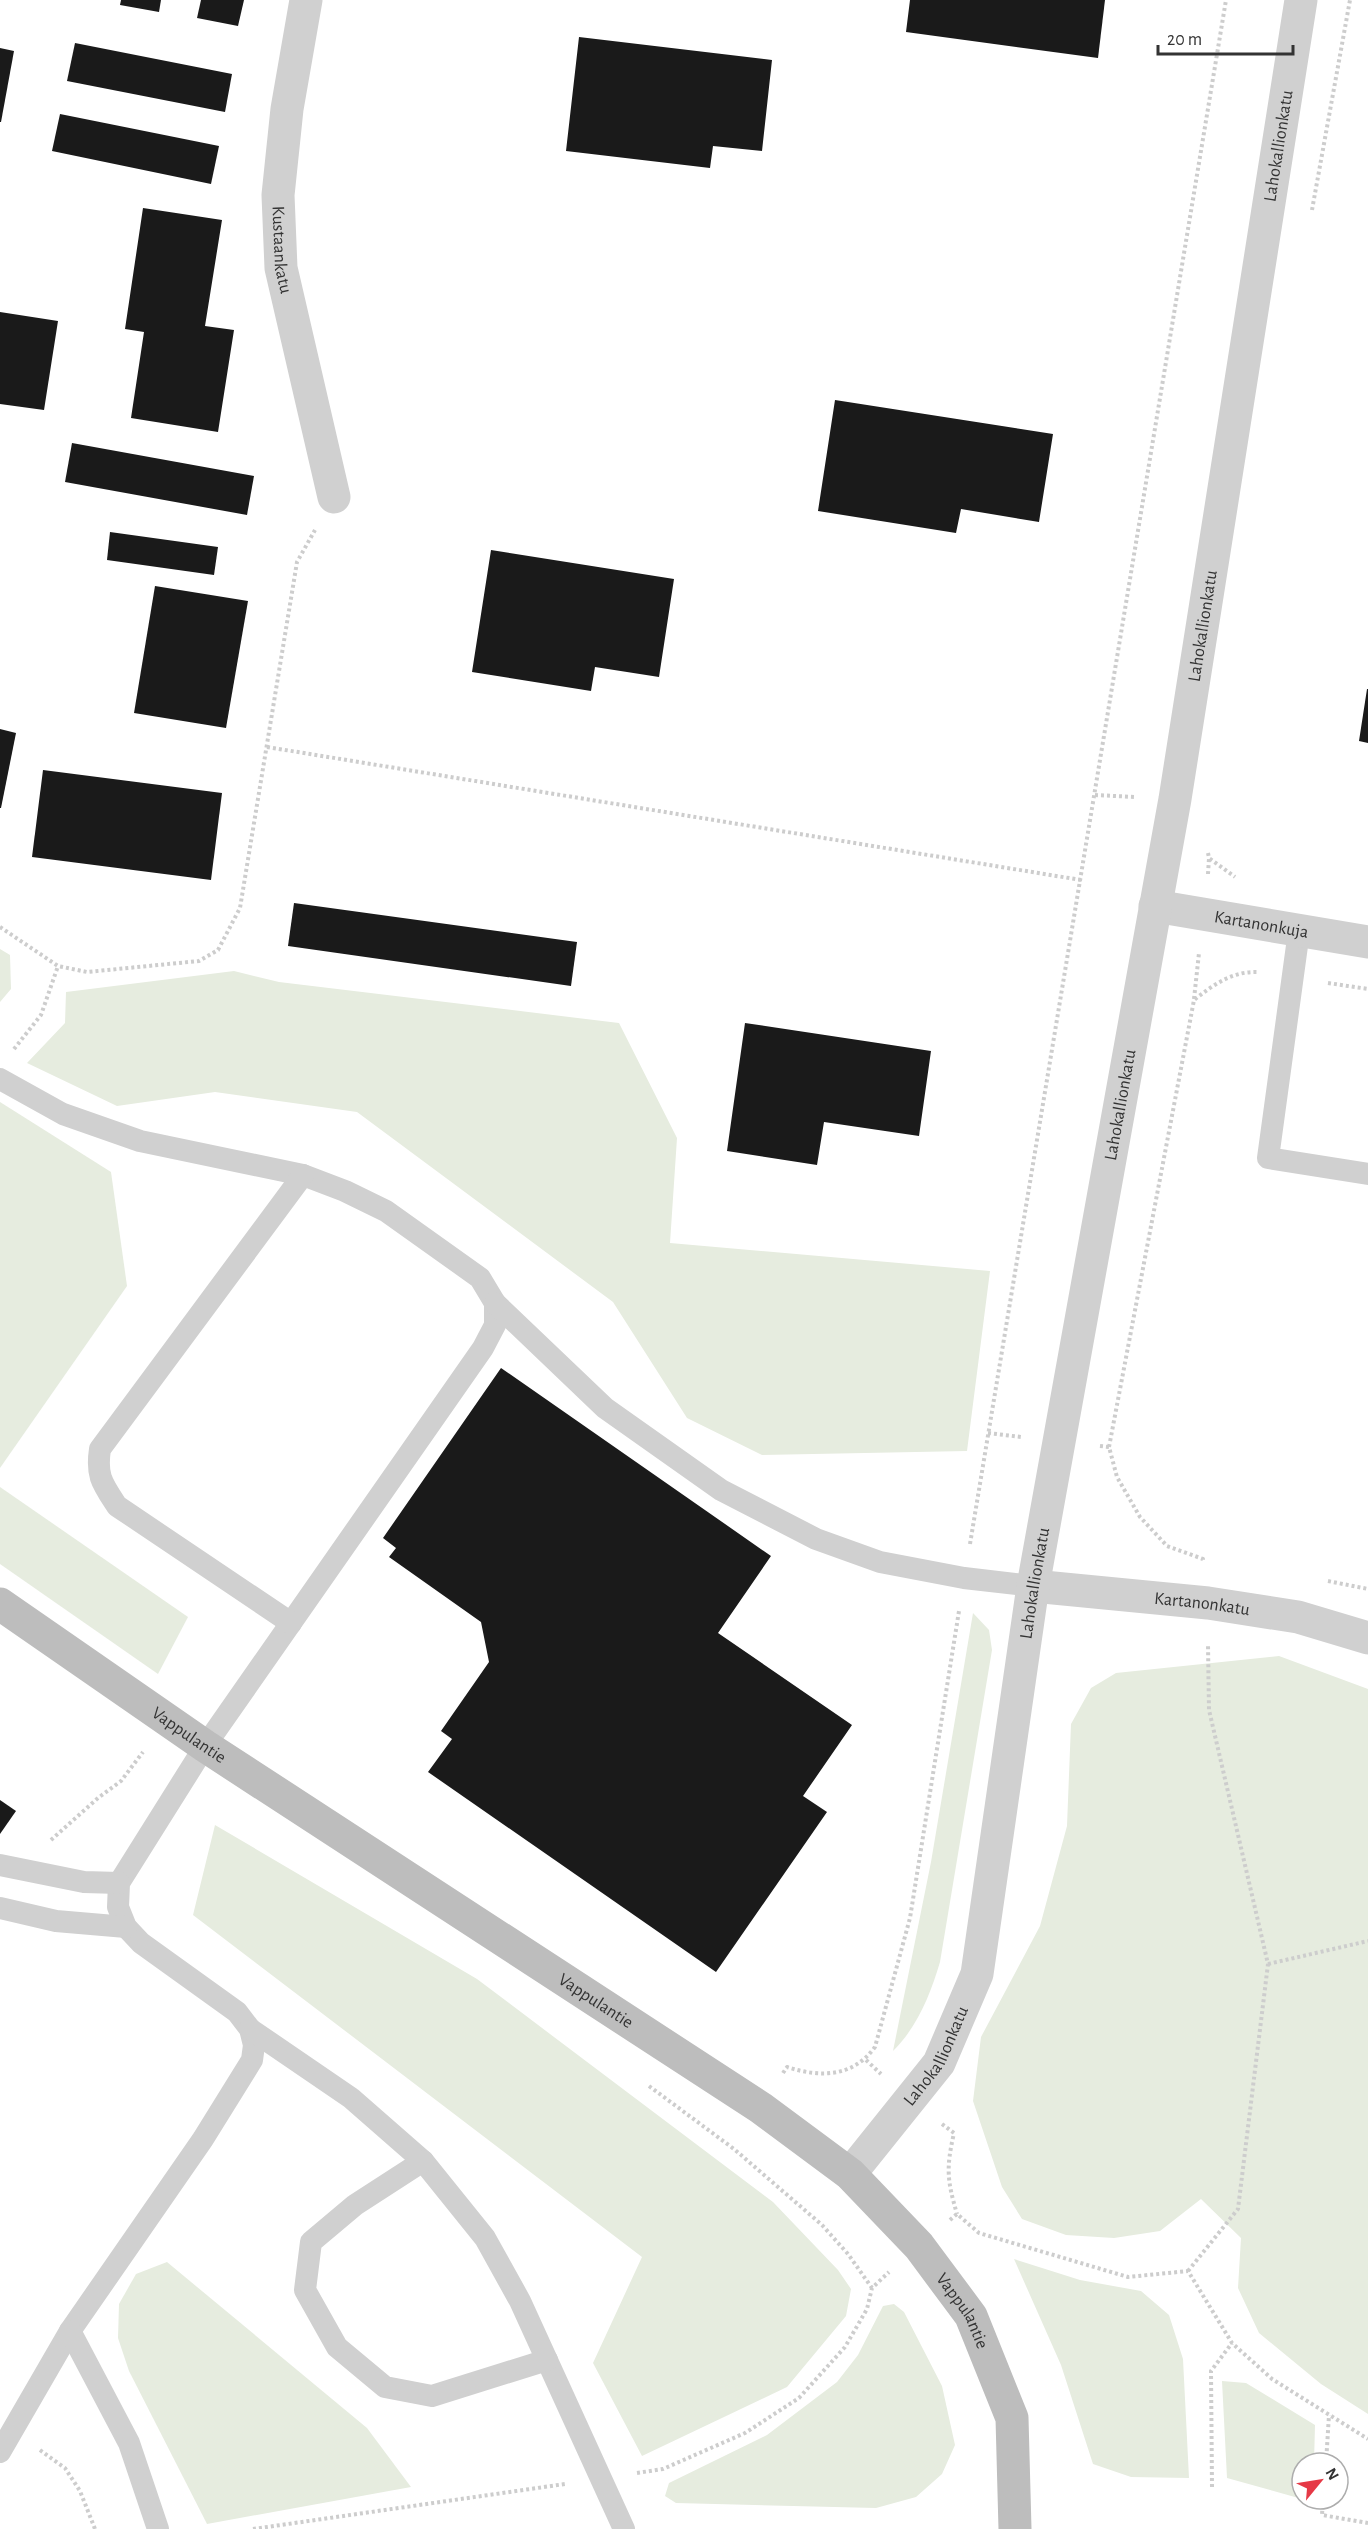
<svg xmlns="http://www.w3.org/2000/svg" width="1368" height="2529" viewBox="0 0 1368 2529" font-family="'Alegreya Sans',sans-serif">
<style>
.green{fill:#e6ecdf}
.building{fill:#1a1a1a}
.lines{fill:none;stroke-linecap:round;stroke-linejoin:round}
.path{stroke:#cdcdcd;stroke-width:4;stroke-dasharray:3 3;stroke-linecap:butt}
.lane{stroke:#d0d0d0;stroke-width:22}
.street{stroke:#d0d0d0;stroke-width:33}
.secondary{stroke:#bdbdbd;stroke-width:33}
.labels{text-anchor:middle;stroke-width:6;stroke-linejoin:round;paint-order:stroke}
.street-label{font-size:18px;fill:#333;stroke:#fff}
</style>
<rect width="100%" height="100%" fill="#fff"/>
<g class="green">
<path d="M0,949L10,955L11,989L0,1002Z"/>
<path d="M234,971L279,982L619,1023L677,1138L670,1243L990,1271L967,1451L762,1455L687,1418L613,1302L357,1112L215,1092L117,1106L27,1063L65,1023L66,992Z"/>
<path d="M0,1102L111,1172L127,1286L0,1468Z"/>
<path d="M0,1487L188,1617L158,1674L0,1564Z"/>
<path d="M973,1613L989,1630L992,1650L940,1962C930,1995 918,2026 893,2051L931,1862Z"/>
<path d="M1279,1656L1368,1689V2414L1321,2384L1259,2333L1238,2288L1241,2238L1201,2199L1160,2231L1114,2238L1066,2235L1022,2219L1002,2187L973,2101L981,2037L1040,1926L1067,1826L1071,1724L1091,1688L1116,1673Z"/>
<path d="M215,1825L477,1979L773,2202L838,2270L851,2289L846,2316L787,2387L642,2456L593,2363L642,2257L193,1915Z"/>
<path d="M1014,2259L1080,2280L1141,2291L1169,2315L1183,2359L1189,2478L1131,2477L1093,2464L1061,2365Z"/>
<path d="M167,2262L367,2428L411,2487L207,2524L129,2371L118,2338L119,2304L136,2274Z"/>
<path d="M894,2304L904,2312L942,2386L955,2445L942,2474L916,2497L876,2508L676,2503L665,2496L669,2483L767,2435L837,2382L858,2355L883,2306Z"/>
<path d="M1222,2381L1246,2383L1315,2425L1314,2463H1302V2499L1227,2478Z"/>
</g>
<g class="building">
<path d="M121,0H161L159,12L120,5Z"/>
<path d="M201,0H244L238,26L197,18Z"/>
<path d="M910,0H1105L1098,58L906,32Z"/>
<path d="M579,37L772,60L762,151L713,146L710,168L566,151Z"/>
<path d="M75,43L232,74L225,112L67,81Z"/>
<path d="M0,48L14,51L1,122H0Z"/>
<path d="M60,114L219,146L211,184L52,151Z"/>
<path d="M143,208L222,220L205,326L234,330L218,432L131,418L144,332L125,329Z"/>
<path d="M0,312L58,321L44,410L0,404Z"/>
<path d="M835,400L1053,434L1039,522L961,509L956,533L818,511Z"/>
<path d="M72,443L254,476L247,515L65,482Z"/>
<path d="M110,532L218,547L214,575L107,560Z"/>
<path d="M491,550L674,579L659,677L595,667L591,691L472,672Z"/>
<path d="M155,586L248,601L226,728L134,713Z"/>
<path d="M1367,689H1368V743L1359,741Z"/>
<path d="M0,729L16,733L1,808H0Z"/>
<path d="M43,770L222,793L211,880L32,857Z"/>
<path d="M294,903L577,942L571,986L288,946Z"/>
<path d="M745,1023L931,1051L919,1136L824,1122L817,1165L727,1151Z"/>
<path d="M501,1368L771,1556L718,1633L852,1725L803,1796L827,1812L716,1972L428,1772L452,1739L441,1731L489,1662L481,1622L389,1557L396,1548L383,1538Z"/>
<path d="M0,1800L16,1811L0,1834Z"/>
</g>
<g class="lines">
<g class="path">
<path d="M1312,210L1350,0"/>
<path d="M267,747L1081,880"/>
<path d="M1095,795L1135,797"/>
<path d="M1208,853L1209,858L1235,877"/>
<path d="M1208,874L1209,858"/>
<path d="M0,927L58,966L87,972L199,961L218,950L240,908L297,562L315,530"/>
<path d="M1328,983L1368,989"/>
<path d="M1194,999L1199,953"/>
<path d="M14,1049L41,1015L58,966"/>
<path d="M988,1433L1021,1437"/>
<path d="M1100,1446L1109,1447L1117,1477L1140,1517L1167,1546L1203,1559V1561"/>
<path d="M1109,1447L1194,1000C1213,985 1232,971 1258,972"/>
<path d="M970,1544L1226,0"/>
<path d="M1328,1581L1368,1589"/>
<path d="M51,1840L98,1798L121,1781L143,1752"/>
<path d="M1268,1964L1368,1941"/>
<path d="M866,2060L881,2074"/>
<path d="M783,2073L787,2067C821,2078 853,2077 875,2047L910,1918L959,1611"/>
<path d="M649,2086L734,2149L822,2225L848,2254L872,2288"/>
<path d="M942,2124L954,2133C946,2168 947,2180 957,2214"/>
<path d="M950,2220L957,2214L979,2233L1128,2277L1188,2271L1232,2343L1272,2379L1368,2439"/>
<path d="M1188,2271L1238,2209L1268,1964L1209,1710L1208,1644"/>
<path d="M40,2450L65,2468L80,2491L95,2529"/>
<path d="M1326,2463L1329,2415"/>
<path d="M637,2473L663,2469L745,2433L799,2398L845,2347L867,2309L872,2288L889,2272"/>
<path d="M1212,2487L1211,2371L1232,2343"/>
<path d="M1323,2499L1322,2515L1368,2523"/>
<path d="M253,2529L565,2484"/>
</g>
<g class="lane">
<path d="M1299,931L1268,1158L1368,1174"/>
<path d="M0,1079L63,1114L140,1141L303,1175L345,1191L386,1211L480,1278L495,1303V1325L483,1348L205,1746L119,1883L118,1907L126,1927L141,1943L237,2012L250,2029L254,2045L252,2060L203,2139L70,2331L0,2452"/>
<path d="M495,1303L605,1408L721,1490L816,1539L880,1562L964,1578L1033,1586"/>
<path d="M291,1623L117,1506C102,1483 96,1476 100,1449L303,1175"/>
<path d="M0,1865L84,1882L119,1883"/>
<path d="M0,1908L56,1921L126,1927"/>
<path d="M250,2029L351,2098L423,2161L485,2238L520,2301L624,2529"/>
<path d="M423,2161L355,2205L311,2242L305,2290L337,2347L385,2387L432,2396L547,2360"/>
<path d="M70,2331L129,2443L158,2529"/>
</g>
<g class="street">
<path id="s1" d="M306,0L287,109L278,195L281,268L334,497"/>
<path id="s2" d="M1155,906L1368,942"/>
<path id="s3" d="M1033,1586L1208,1603L1298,1617L1368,1638"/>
<path id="s4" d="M850,2174L939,2063L977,1974L1033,1586L1175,799L1301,0"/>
</g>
<path class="secondary" id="s5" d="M0,1604L205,1746L761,2108L850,2174L919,2246L971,2316L1012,2418L1015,2529"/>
</g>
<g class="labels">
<g class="street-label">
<text dy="6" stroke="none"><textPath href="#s4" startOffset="2092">Lahokallionkatu</textPath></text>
<text dy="6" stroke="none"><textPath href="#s1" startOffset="252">Kustaankatu</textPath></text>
<text dy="6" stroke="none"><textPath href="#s4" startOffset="1606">Lahokallionkatu</textPath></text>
<text dy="6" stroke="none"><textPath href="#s2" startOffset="108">Kartanonkuja</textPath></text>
<text dy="6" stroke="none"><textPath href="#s4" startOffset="1120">Lahokallionkatu</textPath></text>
<text dy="6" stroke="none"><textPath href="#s4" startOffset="634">Lahokallionkatu</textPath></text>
<text dy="6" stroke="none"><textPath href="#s3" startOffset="170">Kartanonkatu</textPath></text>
<text dy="6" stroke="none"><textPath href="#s5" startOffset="230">Vappulantie</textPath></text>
<text dy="6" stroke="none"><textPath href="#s5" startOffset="716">Vappulantie</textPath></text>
<text dy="6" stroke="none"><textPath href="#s4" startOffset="147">Lahokallionkatu</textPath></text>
<text dy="6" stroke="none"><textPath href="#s5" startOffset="1202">Vappulantie</textPath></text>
</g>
</g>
<g transform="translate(1320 2481) rotate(60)"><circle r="28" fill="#ffffff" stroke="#adadad" stroke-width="1.5"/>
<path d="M0-4.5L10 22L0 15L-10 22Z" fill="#e63946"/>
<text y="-9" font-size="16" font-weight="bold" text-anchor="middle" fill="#333333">N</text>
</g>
<path d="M1158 45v9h135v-9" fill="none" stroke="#333333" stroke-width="3"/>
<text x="1167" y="45" font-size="18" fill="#333333" stroke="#ffffff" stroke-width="4.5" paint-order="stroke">20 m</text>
</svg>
